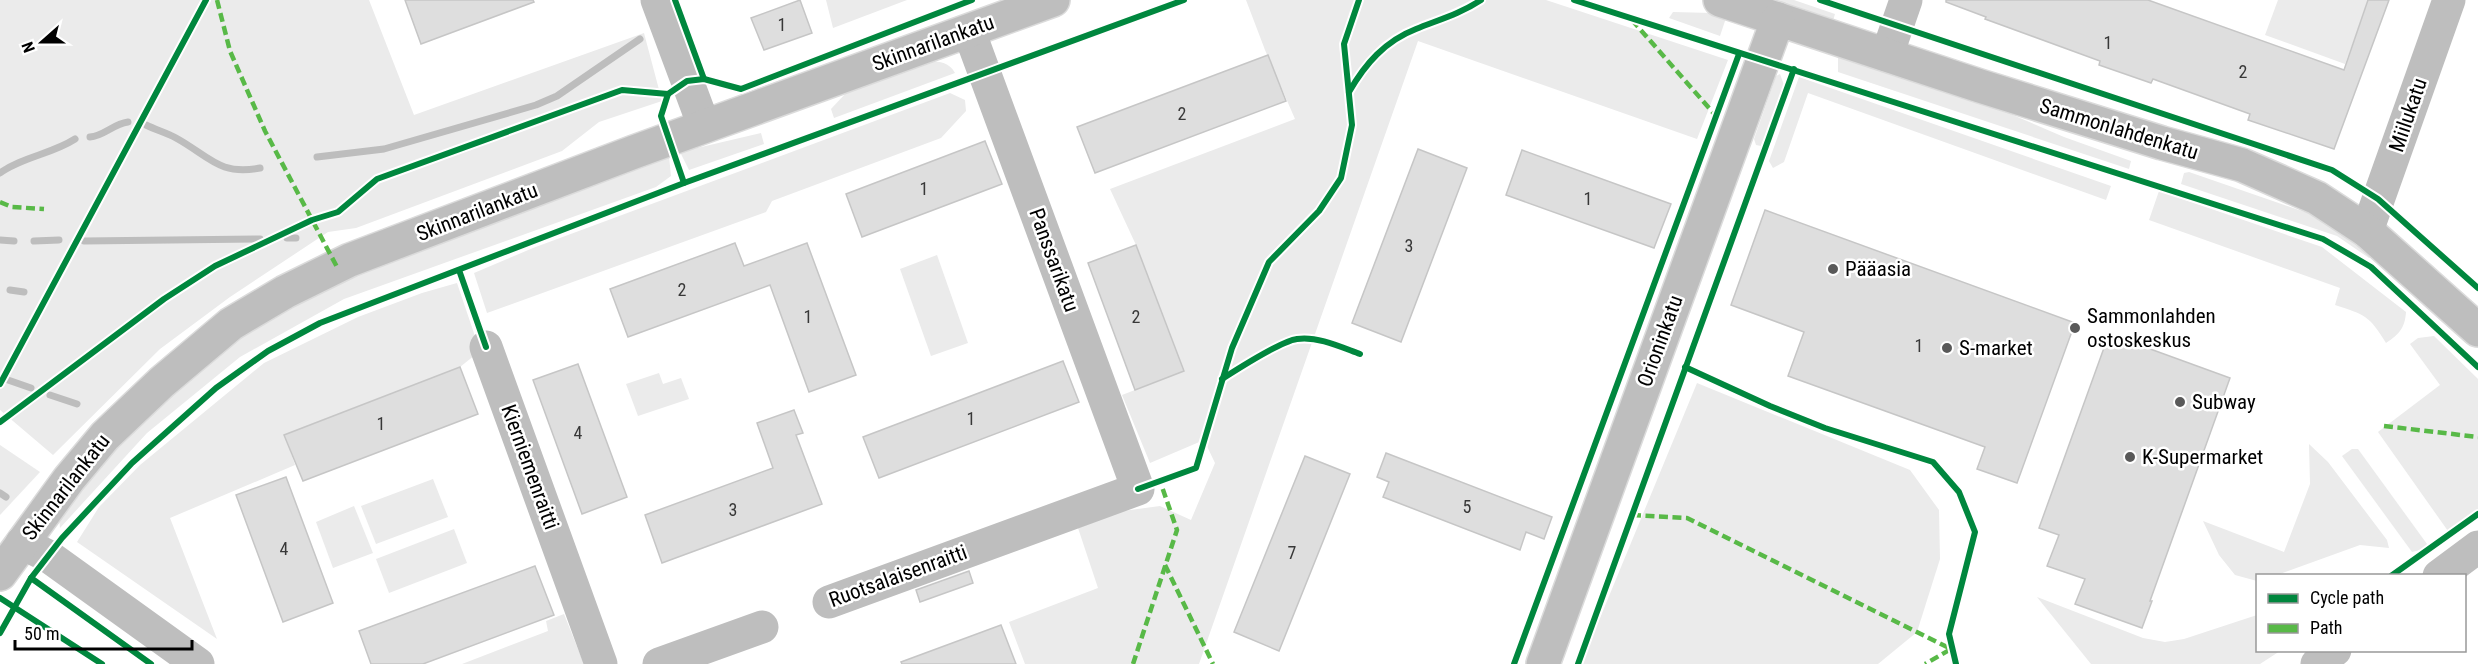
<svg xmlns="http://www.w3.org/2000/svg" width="2478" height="664" viewBox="0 0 2478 664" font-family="'Roboto Condensed',sans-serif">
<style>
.green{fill:#ebebeb}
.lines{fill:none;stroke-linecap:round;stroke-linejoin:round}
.stream{stroke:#bdbdbd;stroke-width:7}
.building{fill:#dedede;stroke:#c6c6c6;stroke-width:1.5}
.major-casing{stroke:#dbdbdb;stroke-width:36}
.minor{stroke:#bebebe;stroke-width:33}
.major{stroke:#bebebe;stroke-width:33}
.quiet{stroke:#58b947;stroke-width:4.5;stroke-dasharray:9 4.5;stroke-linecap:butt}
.cycleway-casing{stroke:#fff;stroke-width:10}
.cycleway{stroke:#00873e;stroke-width:6}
.poi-dot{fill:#595959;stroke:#fff;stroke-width:2}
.labels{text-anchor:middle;stroke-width:5;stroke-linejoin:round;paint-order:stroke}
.number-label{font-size:18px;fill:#383838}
.street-label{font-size:21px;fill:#000;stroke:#fff}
.poi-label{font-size:21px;fill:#000;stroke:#fff;text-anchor:start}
</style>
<rect width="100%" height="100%" fill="#fff"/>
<g class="green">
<path d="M0,0H369L414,115L644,33L662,101L599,122L562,151L356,228L328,232L230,297L160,349L53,455L0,410Z"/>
<path d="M826,0H907L833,28Z"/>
<path d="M1246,0H1546L1728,60L1697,139L1418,41L1199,664H1025L1009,622L1098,588L1078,528L1123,511L1160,506L1191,520L1215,463L1204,440L1150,463L1122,395L1184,371L1136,245L1110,189L1295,119L1265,50Z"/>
<path d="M1761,0H1794L1835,14L1833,21Z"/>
<path d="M2278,0H2369L2345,64L2265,35Z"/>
<path d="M1673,12L1712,13L1726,18L1720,36L1669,18Z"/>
<path d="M1838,54L1971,97L2064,137L2131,161L2129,169L1838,72Z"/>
<path d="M929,61C941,62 949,62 955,73L834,118L831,109L846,93L857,86Z"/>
<path d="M1780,74L1784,85L1761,146L1756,145L1754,139L1776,76Z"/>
<path d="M1799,77L2111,186L2106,200L1808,93L1784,162L1773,168L1769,161Z"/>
<path d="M950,93L965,100L966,111L941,138L772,201L766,212L487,313L474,273L533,248Z"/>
<path d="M761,133L764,144L689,170L680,152Z"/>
<path d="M669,156L671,176L656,187L344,299L240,357L147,433L60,528L59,518L132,423L229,340L344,277Z"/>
<path d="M2189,172L2325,219L2376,255L2369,258L2337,236L2181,184L2184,173Z"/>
<path d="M2159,191L2322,247L2406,312C2405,327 2400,334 2386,343C2369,315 2365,315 2335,305L2340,288L2149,220Z"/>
<path d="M937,255L968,343L931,356L900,269Z"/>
<path d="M457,283L480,351L460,367L285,435L295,465L170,518L217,639L77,542L99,507L140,465L264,363L358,317L422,293Z"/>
<path d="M2434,336L2478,379V510L2448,531L2378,432L2440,385L2410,344L2418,338Z"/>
<path d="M659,373L663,384L681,378L689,399L638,416L626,384Z"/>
<path d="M1697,383L1910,470L1939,510L1940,559L1917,632L1878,664H1581Z"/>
<path d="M2309,444L2328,462L2387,540L2389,548L2360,545L2277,575L2258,576L2257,581L2235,575L2219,555L2203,521L2284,552L2310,484Z"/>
<path d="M0,445L40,472L0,515Z"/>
<path d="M2352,449H2358L2427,544L2424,549L2412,552L2342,456Z"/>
<path d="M433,479L448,517L376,544L361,506Z"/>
<path d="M354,506L373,553L333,568L316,522Z"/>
<path d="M454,529L467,563L389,593L376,559Z"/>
<path d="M2037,597L2143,638L2165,642L2184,639L2257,615L2258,650L2280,651L2260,664H2091Z"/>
<path d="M564,614L584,664H462L548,631L546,621Z"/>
</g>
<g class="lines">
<g class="stream">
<path d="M146,125C156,130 167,133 176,138C209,156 219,176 260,168"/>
<path d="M90,137C104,136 113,124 128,122"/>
<path d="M317,157L384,149L536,105L557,96L640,39"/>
<path d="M0,173C22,157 52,154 75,139"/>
<path d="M287,238H296"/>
<path d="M0,240L14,241"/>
<path d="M34,241L59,240"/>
<path d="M84,241L260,239"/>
<path d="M10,290L24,292"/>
<path d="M8,380L31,388"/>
<path d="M50,395L77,404"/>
<path d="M0,493L6,497"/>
</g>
</g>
<g class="building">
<path d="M405,0H533L534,2L421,44Z"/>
<path d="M800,0L812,33L764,50L751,18Z"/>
<path d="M1946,0H2148L2344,70L2368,0H2389L2334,149L2248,120L2250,114L2153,79L2151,83L2099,65L2100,61L1985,19L1986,17L1946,2Z"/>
<path d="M1268,55L1286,101L1095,173L1077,127Z"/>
<path d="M985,141L1002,184L862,237L846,194Z"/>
<path d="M1418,149L1467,168L1401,342L1352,323Z"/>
<path d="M1522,150L1671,204L1654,248L1506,195Z"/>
<path d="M1765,210L2075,323L2017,483L1977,469L1985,447L1788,376L1804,332L1731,305Z"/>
<path d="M735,243L744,266L807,243L856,375L809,392L770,285L628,337L610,289Z"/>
<path d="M1136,245L1184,371L1135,390L1088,263Z"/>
<path d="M2109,334L2230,378L2150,601H2152L2142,628L2075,604L2085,579L2047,566L2059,535L2039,528Z"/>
<path d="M1063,361L1079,402L879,478L863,437Z"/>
<path d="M578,364L627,497L582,514L533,380Z"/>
<path d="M460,367L478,414L303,481L284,435Z"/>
<path d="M794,410L803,433L796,435L822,504L662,563L645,515L773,468L757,423Z"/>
<path d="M1386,453L1552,517L1544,539L1526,532L1520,550L1383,497L1389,482L1377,477Z"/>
<path d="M1305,456L1350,474L1279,651L1234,632Z"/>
<path d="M286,477L333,603L283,622L236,495Z"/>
<path d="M535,566L554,615L423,664H371L359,631Z"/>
<path d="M969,571L973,583L920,602L916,590Z"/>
<path d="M1001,625L1016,664H902L901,662Z"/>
</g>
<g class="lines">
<g class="major-casing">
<g id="major">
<path d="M1720,0L1980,86L2162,143L2242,165L2317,198L2367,231L2478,330"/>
<path d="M0,574L69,479L105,436L162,382L231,324L285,292L350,260L634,152L1053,0"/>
<path d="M1543,664L1778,19"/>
</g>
</g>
<g class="minor">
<path d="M657,0L704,126"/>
<path d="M1887,55L1906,0"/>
<path d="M2367,231L2449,0"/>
<path d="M486,347L601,664"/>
<path d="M22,543L48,556L198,664"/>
<path d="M2439,576L2478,547"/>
<path d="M829,602L1138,489L969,31"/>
<path d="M659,664L762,627"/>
<path d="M2317,664L2335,650"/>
</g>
<use href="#major" class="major"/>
<g class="quiet">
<path d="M217,0L230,51L265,131L337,267"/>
<path d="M1632,20L1716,116"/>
<path d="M0,202L12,207L44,209"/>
<path d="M2384,426L2478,437"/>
<path d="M1632,515L1687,518L1951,649L1925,664"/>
<path d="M1165,565L1213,664"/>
<path d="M1133,664L1177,530L1160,481"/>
</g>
<g class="cycleway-casing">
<g id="cycleway">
<path d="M675,0L704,79"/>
<path d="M1574,0L2323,239L2371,267L2478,367"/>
<path d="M1820,0L2332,170L2378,199L2478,288"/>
<path d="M1349,92C1365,64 1385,41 1416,29C1438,20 1460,14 1481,0"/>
<path d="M684,183L661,116L668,94L687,81L704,79L741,89L972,0"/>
<path d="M459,270L486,347"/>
<path d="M1685,367L1770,406L1825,428L1933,462L1959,492L1975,532L1949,634L1956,664"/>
<path d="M1222,379C1236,370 1282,341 1297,339C1318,336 1341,347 1360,354"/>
<path d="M0,384L206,0"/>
<path d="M0,422L164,299L215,266L312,220L338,212L377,179L622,90L668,94"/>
<path d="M1138,489L1196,468L1232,348L1269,262L1319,211L1341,178L1352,125L1344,44L1359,0"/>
<path d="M2391,576L2478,514"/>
<path d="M31,578L151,664"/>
<path d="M0,598L102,664"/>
<path d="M0,633L31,578L62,538L132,463L216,388L268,351L320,323L684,183L1184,0"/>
<path d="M1514,664L1739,54"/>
<path d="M1578,664L1794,69"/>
</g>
</g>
<use href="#cycleway" class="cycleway"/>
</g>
<g class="poi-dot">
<circle cx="1833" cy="269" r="6"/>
<circle cx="2075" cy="328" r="6"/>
<circle cx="1947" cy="348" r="6"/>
<circle cx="2180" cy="402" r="6"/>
<circle cx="2130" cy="457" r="6"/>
</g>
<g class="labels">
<g class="number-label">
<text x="782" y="31">1</text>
<text x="2108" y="49">1</text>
<text x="2243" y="78">2</text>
<text x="1182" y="120">2</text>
<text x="924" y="195">1</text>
<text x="1588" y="205">1</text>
<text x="1409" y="252">3</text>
<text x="682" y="296">2</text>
<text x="808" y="323">1</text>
<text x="1136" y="323">2</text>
<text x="1919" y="352">1</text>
<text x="971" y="425">1</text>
<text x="381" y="430">1</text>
<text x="578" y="439">4</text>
<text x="1467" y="513">5</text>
<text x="733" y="516">3</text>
<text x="284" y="555">4</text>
<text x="1292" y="559">7</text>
</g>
<g class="street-label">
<text transform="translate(933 43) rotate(-20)" y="7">Skinnarilankatu</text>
<text transform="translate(2408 115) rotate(-71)" y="7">Miilukatu</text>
<text transform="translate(2119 129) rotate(17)" y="7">Sammonlahdenkatu</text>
<text transform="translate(477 212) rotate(-21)" y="7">Skinnarilankatu</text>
<text transform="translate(1054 260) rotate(70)" y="7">Panssarikatu</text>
<text transform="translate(1660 341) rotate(-70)" y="7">Orioninkatu</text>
<text transform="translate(530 467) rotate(70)" y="7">Kierniemenraitti</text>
<text transform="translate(66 487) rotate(-52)" y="7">Skinnarilankatu</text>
<text transform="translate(898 576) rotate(-20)" y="7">Ruotsalaisenraitti</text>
</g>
<g class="poi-label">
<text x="1845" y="276">Pääasia</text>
<text x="2087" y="323">Sammonlahden<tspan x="2087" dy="24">ostoskeskus</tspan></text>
<text x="1959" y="355">S-market</text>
<text x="2192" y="409">Subway</text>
<text x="2142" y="464">K-Supermarket</text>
</g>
</g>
<rect x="2256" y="574" width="210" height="78" fill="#ffffff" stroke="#999999" stroke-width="1.5"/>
<rect x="2268" y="594" width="30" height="9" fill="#00873e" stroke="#999999" stroke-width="1.5"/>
<text x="2310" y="604" font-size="18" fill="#000000">Cycle path</text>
<rect x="2268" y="624" width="30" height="9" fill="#58b947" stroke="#999999" stroke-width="1.5"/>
<text x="2310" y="634" font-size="18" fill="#000000">Path</text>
<g transform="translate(42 42) rotate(249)" stroke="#ffffff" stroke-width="4.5" paint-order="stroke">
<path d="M0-4.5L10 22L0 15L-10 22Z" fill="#000000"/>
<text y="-9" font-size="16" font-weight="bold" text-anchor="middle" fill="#000000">N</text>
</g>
<path d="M15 640v9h177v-9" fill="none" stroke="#000000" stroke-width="3"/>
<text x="24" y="640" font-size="18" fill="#000000" stroke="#ffffff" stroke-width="4.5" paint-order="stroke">50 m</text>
</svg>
